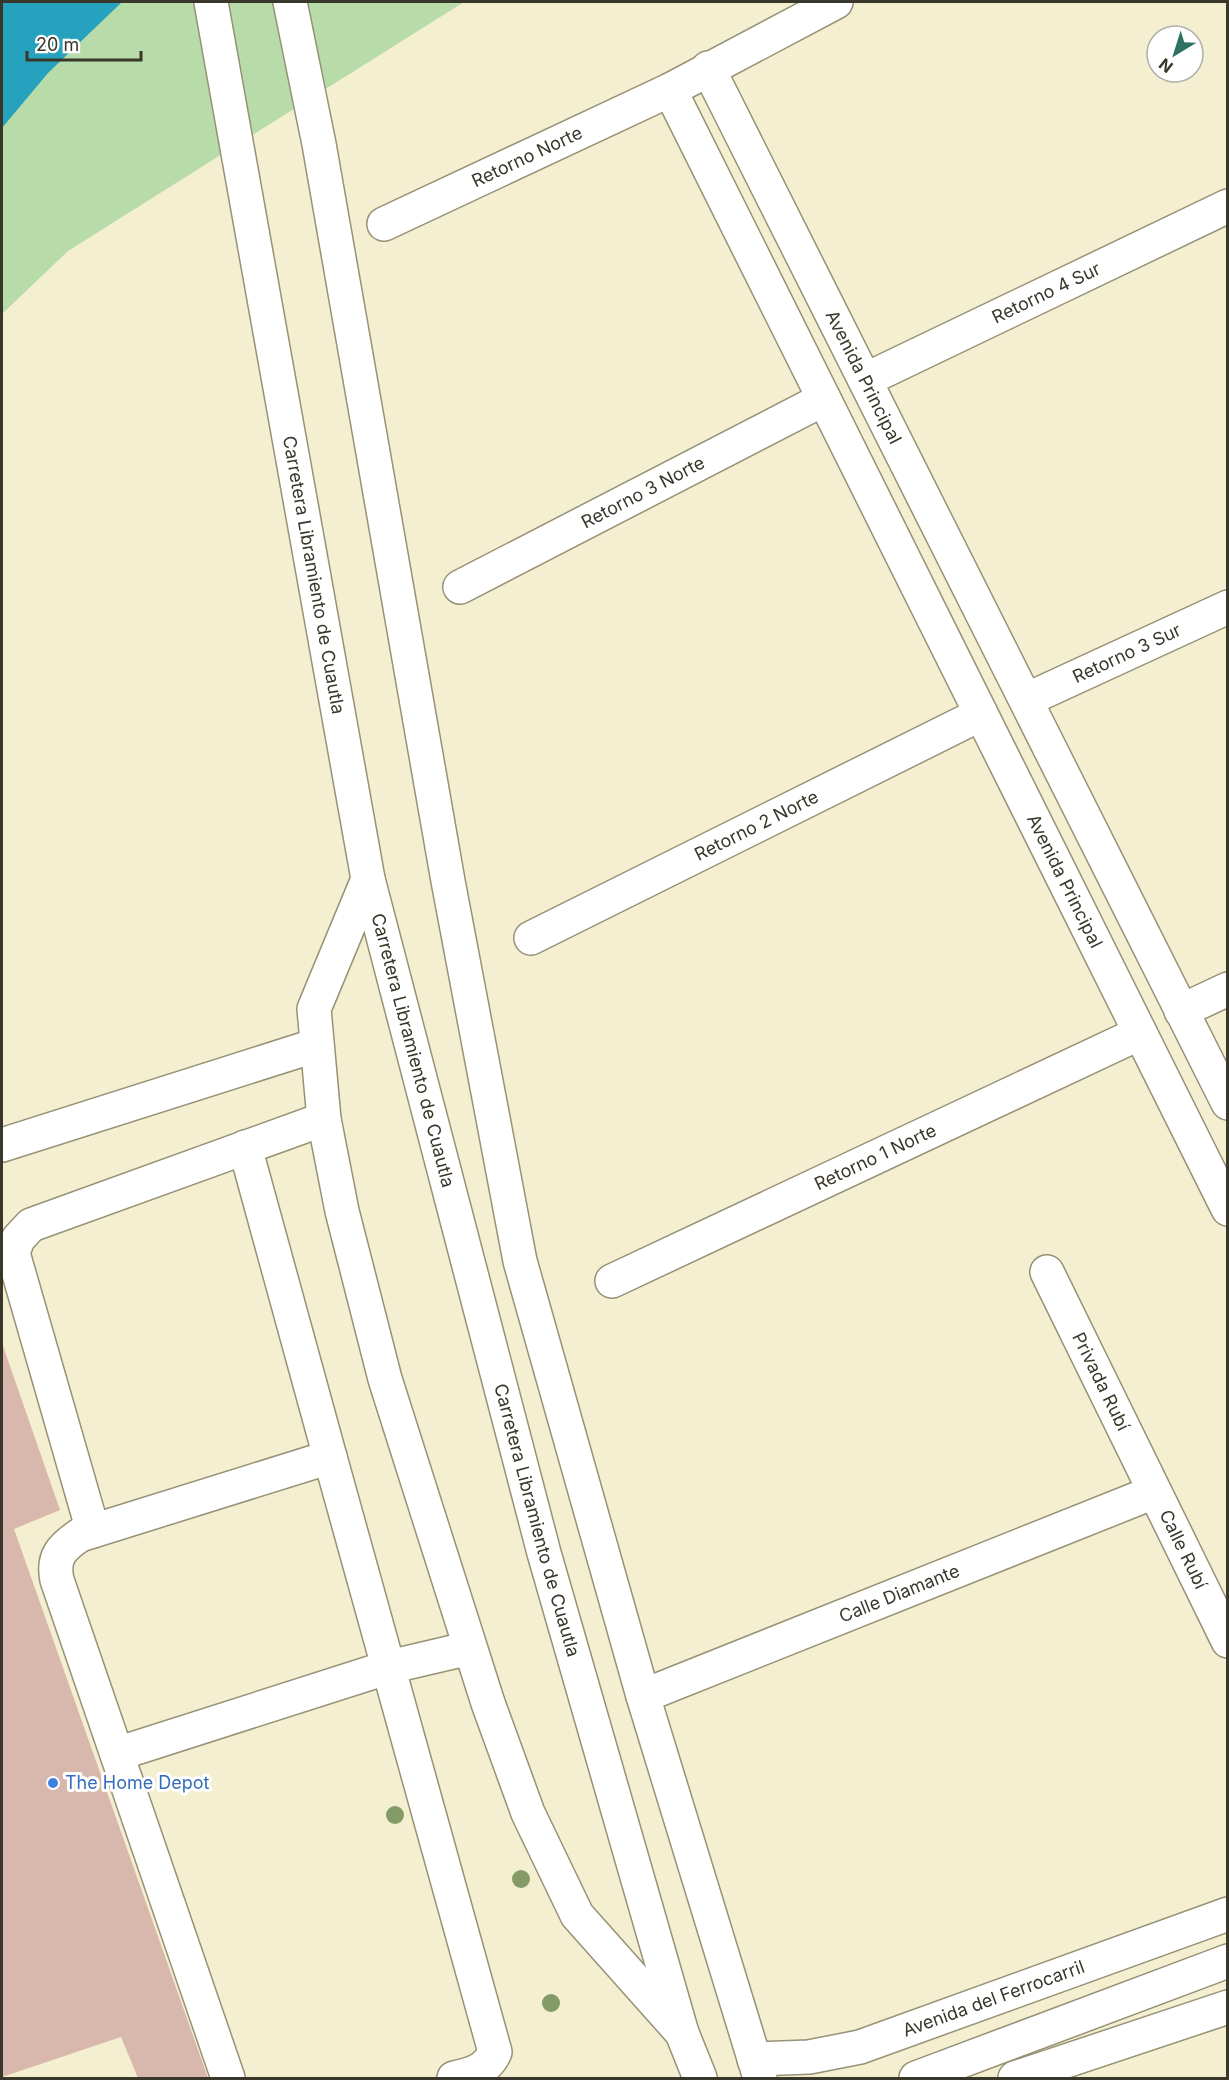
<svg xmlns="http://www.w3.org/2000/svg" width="1229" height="2080" viewBox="0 0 1229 2080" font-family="Inter,sans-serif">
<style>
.green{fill:#b7dba9}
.water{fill:#27a2be}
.building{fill:#d8b7ad}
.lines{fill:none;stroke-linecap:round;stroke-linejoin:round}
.minor-casing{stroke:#979175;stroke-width:36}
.highway-casing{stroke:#979175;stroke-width:36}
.minor{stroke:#fff;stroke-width:33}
.highway{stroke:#fff;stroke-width:33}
.tree{fill:#859b67}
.shop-dot{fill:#3f7fe0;stroke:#fff;stroke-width:2}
.labels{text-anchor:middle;stroke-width:6;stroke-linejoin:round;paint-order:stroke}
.street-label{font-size:18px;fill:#39362a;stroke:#fff}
.shop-label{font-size:18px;fill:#366cbe;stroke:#fff;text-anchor:start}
</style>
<rect width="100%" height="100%" fill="#f5efd1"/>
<path class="green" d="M2,2H464L68,251L2,314Z"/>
<path class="water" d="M2,2H122L48,73L2,128Z"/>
<path class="building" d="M2,1343L60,1510L14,1529L208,2078H138L121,2037L2,2077Z"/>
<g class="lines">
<g class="minor-casing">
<g id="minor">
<path id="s1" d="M708,68L1228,1103"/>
<path id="s2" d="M670,90L1228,1209"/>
<path id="s3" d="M384,224L670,90L836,2"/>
<path id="s4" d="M865,380L1228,206"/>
<path id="s5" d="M460,587L824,399"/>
<path id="s6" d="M1026,700L1228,607"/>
<path d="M368,879L314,1009L324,1119L342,1211L385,1379L488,1703L528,1813L577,1915L682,2033"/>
<path id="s7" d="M531,938L981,714"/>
<path d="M1181,1011L1228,989"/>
<path d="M2,1145L317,1045"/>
<path id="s8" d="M1047,1272L1228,1641"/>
<path id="s9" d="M612,1281L1140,1033"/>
<path d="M330,1457L495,2052C487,2070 472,2074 454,2078"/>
<path d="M93,1531L13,1253L18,1239L31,1225L324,1119"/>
<path id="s10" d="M643,1696L1154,1492"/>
<path d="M117,1754L389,1667L470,1648"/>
<path id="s11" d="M754,2059L809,2057L860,2047L1228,1914"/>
<path d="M228,2078L57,1580C52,1557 62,1547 80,1535L330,1457L245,1147"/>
<path d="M916,2078L1228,1961"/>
<path d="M1015,2078L1228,2007"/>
</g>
</g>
<g class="highway-casing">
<g id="highway">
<path id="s12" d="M211,2L368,879L544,1553L682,2033L700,2078"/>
<path d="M290,2L319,144L448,881L520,1261L643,1696L760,2078"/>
</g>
</g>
<use href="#minor" class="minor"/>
<use href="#highway" class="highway"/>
</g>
<g class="tree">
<circle cx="395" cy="1815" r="9"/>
<circle cx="521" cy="1879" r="9"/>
<circle cx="551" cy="2003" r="9"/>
</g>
<circle class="shop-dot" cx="53" cy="1783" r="6"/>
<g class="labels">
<g class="street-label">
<text dy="6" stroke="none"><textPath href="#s3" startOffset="158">Retorno Norte</textPath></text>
<text dy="6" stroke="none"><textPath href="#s4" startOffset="201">Retorno 4 Sur</textPath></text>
<text dy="6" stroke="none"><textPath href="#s1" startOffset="346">Avenida Principal</textPath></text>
<text dy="6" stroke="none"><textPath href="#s5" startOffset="206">Retorno 3 Norte</textPath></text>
<text dy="6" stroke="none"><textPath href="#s12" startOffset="582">Carretera Libramiento de Cuautla</textPath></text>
<text dy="6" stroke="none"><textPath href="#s6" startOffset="111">Retorno 3 Sur</textPath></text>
<text dy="6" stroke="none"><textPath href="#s7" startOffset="252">Retorno 2 Norte</textPath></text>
<text dy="6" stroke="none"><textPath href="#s2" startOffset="884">Avenida Principal</textPath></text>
<text dy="6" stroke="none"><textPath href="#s12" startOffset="1068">Carretera Libramiento de Cuautla</textPath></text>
<text dy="6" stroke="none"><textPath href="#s9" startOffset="291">Retorno 1 Norte</textPath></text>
<text dy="6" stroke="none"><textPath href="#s8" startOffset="122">Privada Rubí</textPath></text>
<text dy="6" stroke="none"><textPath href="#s12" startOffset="1554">Carretera Libramiento de Cuautla</textPath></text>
<text dy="6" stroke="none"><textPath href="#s8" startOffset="309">Calle Rubí</textPath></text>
<text dy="6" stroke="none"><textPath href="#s10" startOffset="276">Calle Diamante</textPath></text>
<text dy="6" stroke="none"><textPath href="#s11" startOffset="249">Avenida del Ferrocarril</textPath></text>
</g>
<g class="shop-label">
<text x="65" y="1789">The Home Depot</text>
</g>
</g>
<rect width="1229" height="2080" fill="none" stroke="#39362a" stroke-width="6"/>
<g transform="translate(1175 54) rotate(218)"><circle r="28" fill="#ffffff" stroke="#b0afaa" stroke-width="1.5"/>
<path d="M0-4.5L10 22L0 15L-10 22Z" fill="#307262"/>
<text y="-9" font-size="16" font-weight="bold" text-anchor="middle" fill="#39362a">N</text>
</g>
<path d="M27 51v9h114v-9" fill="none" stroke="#39362a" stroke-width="3"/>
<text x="36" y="51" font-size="18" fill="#39362a" stroke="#ffffff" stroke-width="4.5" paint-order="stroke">20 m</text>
</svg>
